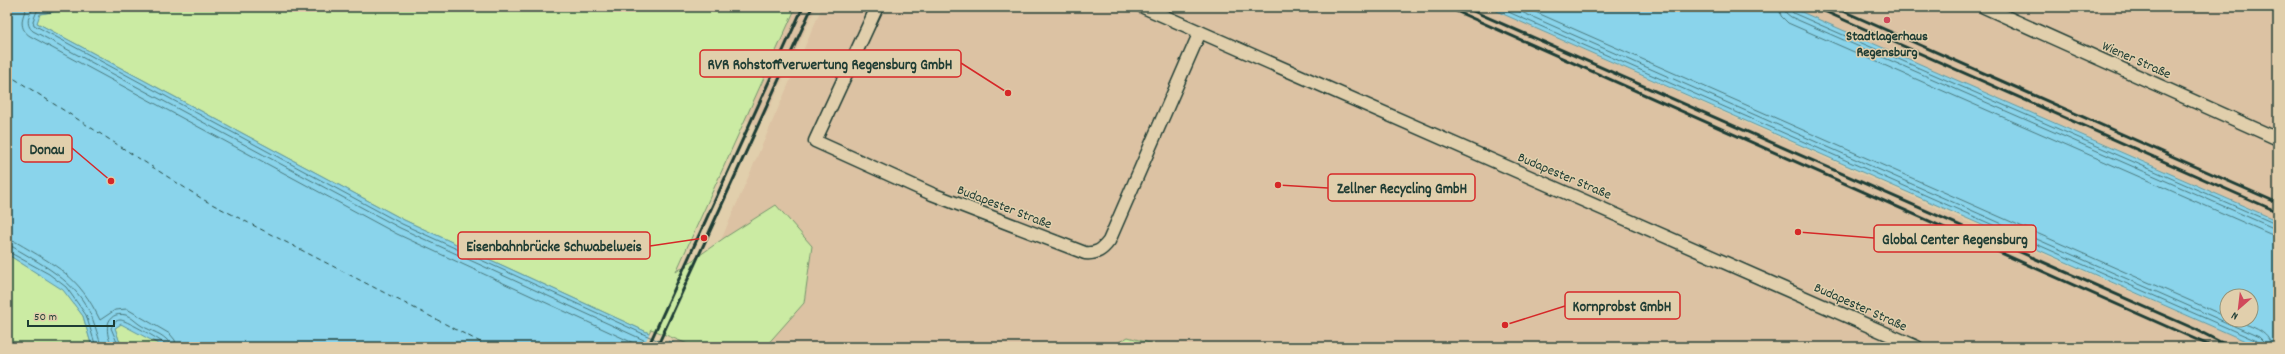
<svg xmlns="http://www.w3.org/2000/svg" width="2285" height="354" viewBox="0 0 2285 354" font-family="Dekko,sans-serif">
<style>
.built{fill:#dcc2a3}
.green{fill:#cbeba3;stroke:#75946c}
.water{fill:#8ad4eb;stroke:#5f98a2;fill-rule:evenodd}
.pier{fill:#e1cfac}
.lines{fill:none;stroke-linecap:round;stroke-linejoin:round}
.shore{stroke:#4a797d;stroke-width:1}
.ferry{stroke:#24453d;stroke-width:1;stroke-dasharray:5 4;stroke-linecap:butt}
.minor-casing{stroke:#1f3d34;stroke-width:15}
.minor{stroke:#e1cfac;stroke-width:12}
.rail{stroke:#1f3d34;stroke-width:3}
.poi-dot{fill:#d1495b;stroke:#e1cfac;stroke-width:1.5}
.labels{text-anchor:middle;stroke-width:3;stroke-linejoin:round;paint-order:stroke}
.poi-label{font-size:14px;font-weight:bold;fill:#1f3d34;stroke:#e1cfac}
.street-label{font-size:14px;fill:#1f3d34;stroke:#e1cfac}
.leader{fill:none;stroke:#d62828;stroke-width:1.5}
.callout-dot{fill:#d62828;stroke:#e1cfac;stroke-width:1.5}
.callout{fill:#e1cfac;stroke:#d62828;stroke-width:1.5}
.callout-label{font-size:15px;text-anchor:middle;font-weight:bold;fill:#1f3d34}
</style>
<rect width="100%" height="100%" fill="#e1cfac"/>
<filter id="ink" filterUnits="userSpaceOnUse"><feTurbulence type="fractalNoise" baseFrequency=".025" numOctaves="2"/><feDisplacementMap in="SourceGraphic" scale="8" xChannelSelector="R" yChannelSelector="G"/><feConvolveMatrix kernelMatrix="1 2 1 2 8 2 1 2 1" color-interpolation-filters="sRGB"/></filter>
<g filter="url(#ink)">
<g class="built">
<path d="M796,7H816L770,107L759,126L746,120L747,113Z"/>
<path d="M822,7H1487L1945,212L2259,347H683L676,344Z"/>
<path d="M1790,7H2278V221L2130,155Z"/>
</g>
<g class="green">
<path d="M80,7H796L676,272L724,238L776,205L812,246L804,303L765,347H695L651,329L649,333L404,220L37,23L39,14Z"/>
<path d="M7,254L63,289L83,316L92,347H7Z"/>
<path d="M121,324C126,324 156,343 164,347H124L119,340L115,328Z"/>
<path d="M1128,337L1164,347H1110Z"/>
</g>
<g class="water">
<path d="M7,7H80L40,14L37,23L404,220L649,333L683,347H164L121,324L115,328L119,340L124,347H92L83,316L63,290L7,254Z"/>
<path d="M1487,7H1790L2278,221V347H2259ZM2227,296H2251V320H2227Z"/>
</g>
<path class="pier" d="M650,332L669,339L666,347H643Z"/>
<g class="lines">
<g class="shore">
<path d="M27,7C21,18 19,29 30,36L397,234L642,347"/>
<path d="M35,7C28,14 25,25 33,31L400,228L659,347"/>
<path d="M58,7L37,11L33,21L34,25L402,224L672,347"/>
<path d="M1497,7L2257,341L2259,347"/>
<path d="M1510,7L2259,337L2263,341L2264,347"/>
<path d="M1524,7L2227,317"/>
<path d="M1779,7L1781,16L1788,23L2270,234L2278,236"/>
<path d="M1785,7L1786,13L1791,17L2278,230"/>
<path d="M1790,7L1793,13L2278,225"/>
<path d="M7,240L16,242C58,267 78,275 100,320L115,310L127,309L170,334L175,340L176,347"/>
<path d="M7,246L13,247C48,268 82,284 95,326C97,333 100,340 101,347"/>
<path d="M7,251L49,274L66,287L86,315L96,347"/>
<path d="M2235,320C2248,326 2270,330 2271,347"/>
<path d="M113,347C104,335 104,310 126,315C131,317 135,321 139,324C147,330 159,332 166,339C169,341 170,344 170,347"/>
<path d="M119,347L111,328C113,324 116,320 120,320C124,319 157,338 162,342C165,344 164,344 165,347"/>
</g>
<path class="ferry" d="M7,74L204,200L490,347"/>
<g class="minor-casing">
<g id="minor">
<path d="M877,7L815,141L932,194L1085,253C1097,254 1102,250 1109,241L1200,32L1917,347"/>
<path d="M1143,7L1200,32"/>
<path d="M1984,7L2278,139"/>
</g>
</g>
<use href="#minor" class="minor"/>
<g class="rail">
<path d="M1447,7L2213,347"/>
<path d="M1464,7L2195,329L2230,347"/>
<path d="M1815,7L2278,212"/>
<path d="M1834,7L2278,203"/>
<path d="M648,347L803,7"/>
<path d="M657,347L812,7"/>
</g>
</g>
</g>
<circle class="poi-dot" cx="1887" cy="20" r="4"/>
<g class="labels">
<g class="poi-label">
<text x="1887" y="40">Stadtlagerhaus<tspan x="1887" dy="16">Regensburg</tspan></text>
</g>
<g class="street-label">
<text transform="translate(2137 59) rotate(24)" y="5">Wiener Straße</text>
<text transform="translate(1565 175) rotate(23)" y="5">Budapester Straße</text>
<text transform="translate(1005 206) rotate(21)" y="5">Budapester Straße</text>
<text transform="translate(1861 306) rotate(24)" y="5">Budapester Straße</text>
</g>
</g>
<path class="leader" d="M1008 93L961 63M111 181L72 148M1278 185L1328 188M1798 232L1874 238M704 238L650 246M1505 325L1565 306"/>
<g class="callout-dot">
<circle cx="1008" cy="93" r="4"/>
<circle cx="111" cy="181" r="4"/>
<circle cx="1278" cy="185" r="4"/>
<circle cx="1798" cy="232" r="4"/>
<circle cx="704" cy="238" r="4"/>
<circle cx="1505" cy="325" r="4"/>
</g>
<g class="callout">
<rect x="700" y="50" width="261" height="27" rx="4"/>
<rect x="21" y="135" width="51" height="27" rx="4"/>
<rect x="1328" y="174" width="147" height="27" rx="4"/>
<rect x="1874" y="225" width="162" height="27" rx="4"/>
<rect x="458" y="232" width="192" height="27" rx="4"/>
<rect x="1565" y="292" width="115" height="27" rx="4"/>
</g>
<g class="callout-label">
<text x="830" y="69">RVR Rohstoffverwertung Regensburg GmbH</text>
<text x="47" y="154">Donau</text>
<text x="1402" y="193">Zellner Recycling GmbH</text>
<text x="1955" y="244">Global Center Regensburg</text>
<text x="554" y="251">Eisenbahnbrücke Schwabelweis</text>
<text x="1622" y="311">Kornprobst GmbH</text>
</g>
<rect width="2285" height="354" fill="none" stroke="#e1cfac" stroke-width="24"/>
<rect x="12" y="12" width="2261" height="330" fill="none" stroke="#1f3d34" stroke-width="1.5" filter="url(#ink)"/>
<g transform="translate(2239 308) rotate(208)"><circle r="19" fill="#e1cfac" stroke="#93957c"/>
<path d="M0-3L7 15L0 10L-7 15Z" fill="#d1495b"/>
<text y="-6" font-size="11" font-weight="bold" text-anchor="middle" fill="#1f3d34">N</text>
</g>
<path d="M28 320v6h86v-6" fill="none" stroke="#1f3d34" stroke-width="2"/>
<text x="34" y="320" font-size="12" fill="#1f3d34" stroke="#e1cfac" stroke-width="3" paint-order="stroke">50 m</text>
</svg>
